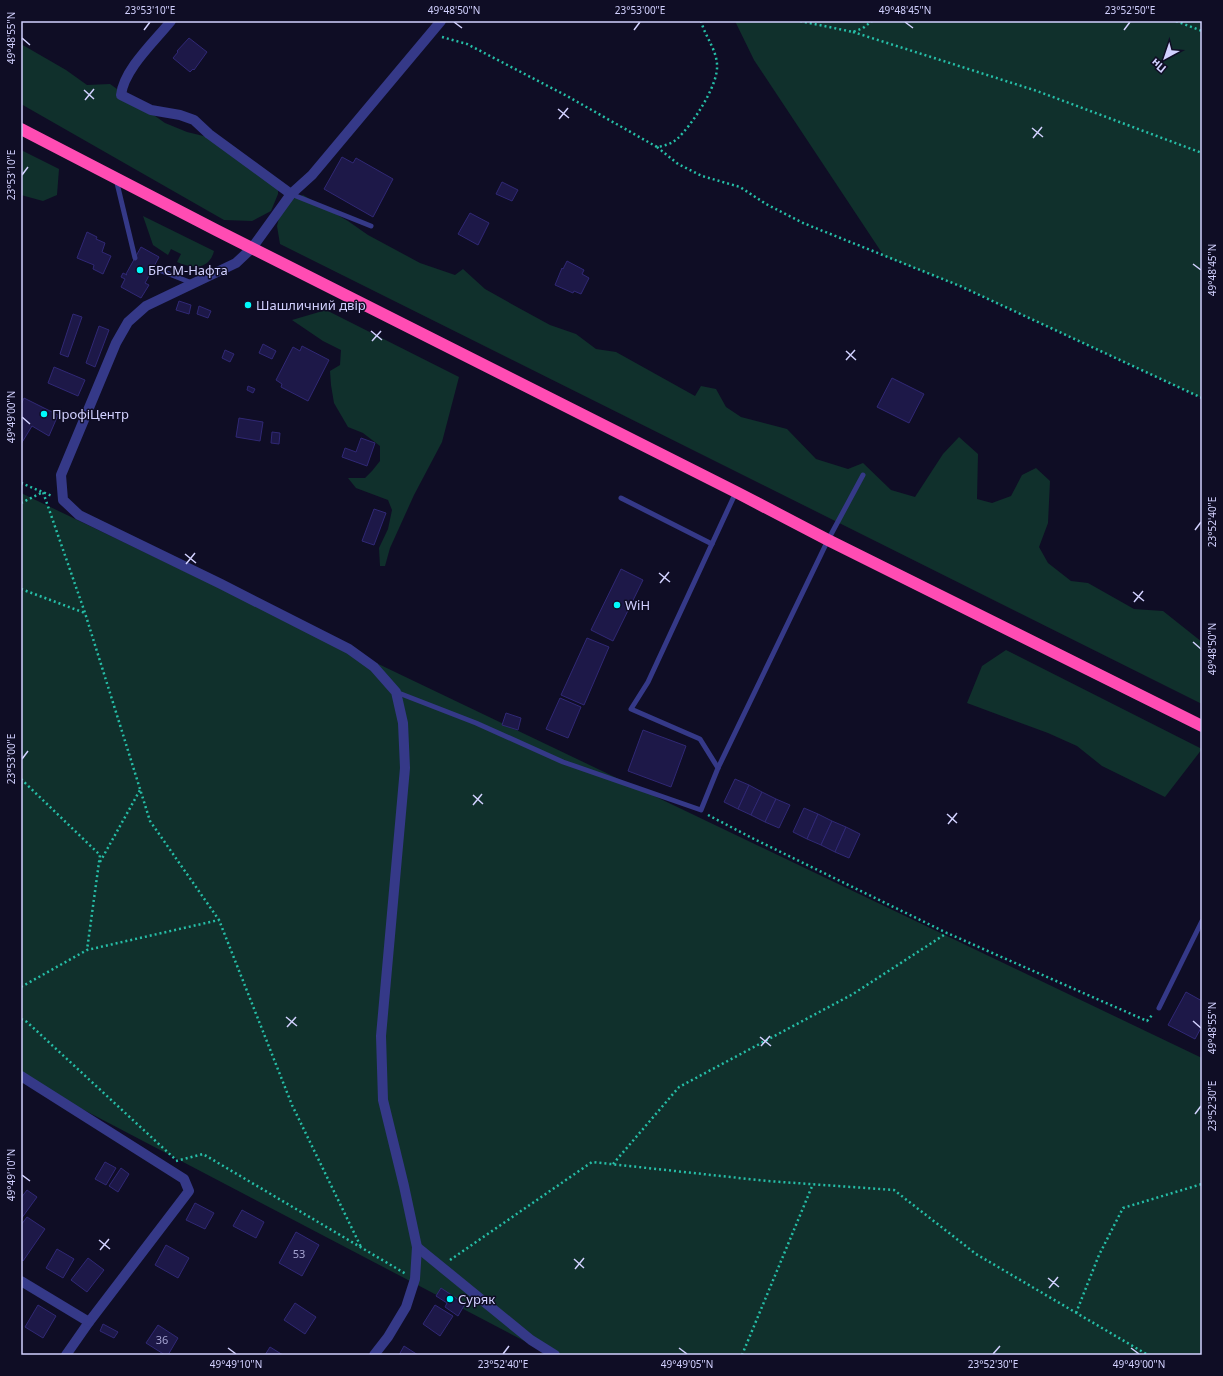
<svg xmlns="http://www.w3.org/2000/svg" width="1223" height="1376" viewBox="0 0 1223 1376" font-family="'Noto Sans',sans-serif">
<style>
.green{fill:#10302c}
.building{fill:#1d1848;stroke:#302875}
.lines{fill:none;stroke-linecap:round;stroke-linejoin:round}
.path{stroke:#26bea7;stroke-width:2.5;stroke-dasharray:2 3;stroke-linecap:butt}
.lane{stroke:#353988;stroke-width:5}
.street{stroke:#353988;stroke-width:10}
.highway{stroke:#ff4cb3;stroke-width:12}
.ticks{fill:none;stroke:#d2d1ff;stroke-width:1.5}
.poi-dot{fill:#00fbfc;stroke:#0f0d25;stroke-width:1.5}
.labels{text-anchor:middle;stroke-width:3;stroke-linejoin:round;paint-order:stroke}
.number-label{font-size:11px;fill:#a5a3d1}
.poi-label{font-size:13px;fill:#d2d1ff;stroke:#0f0d25;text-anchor:start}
.neatline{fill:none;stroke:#d2d1ff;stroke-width:1.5}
.ticks-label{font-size:10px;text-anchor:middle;fill:#d2d1ff}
</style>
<rect width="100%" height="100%" fill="#0f0d25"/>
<g class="green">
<path d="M735,21H1202V398L960,286L884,256L754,60Z"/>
<path d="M21,44L66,70L87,85L110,84L165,123L187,132L220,140L278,180V194L271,211L252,221L224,220L21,104Z"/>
<path d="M21,150L59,169L57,195L43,201L21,195Z"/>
<path d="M303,195L348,221L368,235L420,263L455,275L463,269L485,289L517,307L550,325L576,334L596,349L616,352L695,396L701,386L716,389L726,407L741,417L787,429L816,459L848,469L863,463L891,490L915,497L943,454L959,437L978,454L977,499L992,503L1011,496L1022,475L1036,468L1050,481L1048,523L1039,547L1048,563L1071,581L1088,583L1134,609L1163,611L1202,642V704L280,244L277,226L280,214L289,200Z"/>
<path d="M143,216L214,251C209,270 193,269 177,262L181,254L171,249L168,255L153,245Z"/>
<path d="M326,310L459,377L442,442L414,495L390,548L385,566H380L379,548L388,529L392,510L388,500L356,488L348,478H365L372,471L380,461V446L363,433L348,427L334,403L331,385L330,371L340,365L341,350L323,341L292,320Z"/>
<path d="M21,493L1202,1058V1355H551L21,1077Z"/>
<path d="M1006,650L1202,749L1165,797L1102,766L1077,746L1048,733L967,703L982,666Z"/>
</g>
<g class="building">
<path d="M189,38L207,52L194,70L193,69L190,72L173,58L178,52L177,51Z"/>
<path d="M342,157L353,163L356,158L393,179L373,217L324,189Z"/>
<path d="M502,182L518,190L512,201L496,194Z"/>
<path d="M470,213L489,223L478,245L458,234Z"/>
<path d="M87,232L97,237L96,239L105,243L102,252L111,256L103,274L93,269L94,265L77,258Z"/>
<path d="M141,247L159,257L145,283L149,285L141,298L121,287L125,279L121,277L123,273L127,275L126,274Z"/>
<path d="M567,261L584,270L582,274L589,278L581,294L574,291L573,293L555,285L562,268L563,269Z"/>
<path d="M179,301L191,305L189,314L176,310Z"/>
<path d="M199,306L211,311L208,318L197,314Z"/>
<path d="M73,314L82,317L68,357L60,354Z"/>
<path d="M99,326L109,330L95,367L86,363Z"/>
<path d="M263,344L276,351L272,359L259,353Z"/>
<path d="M302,346L329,360L308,401L281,387L282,384L276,380L293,347L300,351Z"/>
<path d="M225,350L234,354L230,362L222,358Z"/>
<path d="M54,367L85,380L78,396L48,383Z"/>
<path d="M892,378L924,394L909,423L877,407Z"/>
<path d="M248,386L255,389L253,393L247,390Z"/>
<path d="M24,398L58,415L49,436L32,426L21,444V405Z"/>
<path d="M239,418L263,422L260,441L236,437Z"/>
<path d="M272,432L280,433L279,444L271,443Z"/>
<path d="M361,438L375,443L367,466L342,457L345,448L356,452Z"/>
<path d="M374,509L386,513L374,545L362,541Z"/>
<path d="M621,569L643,580L613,641L591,630Z"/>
<path d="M587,638L609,647L584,705L561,695Z"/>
<path d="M560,698L581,707L568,738L546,729Z"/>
<path d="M506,713L521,718L518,730L502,725Z"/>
<path d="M643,730L686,746L671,787L628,771Z"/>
<path d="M735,779L749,785L738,809L724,802Z"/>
<path d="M749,785L762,792L751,815L738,809Z"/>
<path d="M762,792L776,799L765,822L751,815Z"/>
<path d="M776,799L790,805L779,828L765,822Z"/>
<path d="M804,808L818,814L807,839L793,832Z"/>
<path d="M818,814L832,821L821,845L807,839Z"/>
<path d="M832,821L846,827L835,852L821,845Z"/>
<path d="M846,827L860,834L849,858L835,852Z"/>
<path d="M1186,992L1202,1001V1026L1195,1039L1168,1025Z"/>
<path d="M105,1162L116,1168L106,1185L95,1179Z"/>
<path d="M121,1168L129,1174L118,1192L109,1186Z"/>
<path d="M27,1190L37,1197L21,1219V1198Z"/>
<path d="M195,1203L214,1213L205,1229L186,1220Z"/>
<path d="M242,1210L264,1222L256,1238L233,1226Z"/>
<path d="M27,1217L45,1229L23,1261L21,1259V1225Z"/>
<path d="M296,1232L319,1245L302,1276L279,1263Z"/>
<path d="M166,1245L189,1258L178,1278L155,1265Z"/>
<path d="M57,1249L74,1259L63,1278L46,1268Z"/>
<path d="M88,1258L104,1270L87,1292L71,1280Z"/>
<path d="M441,1288L465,1304L458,1316L445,1307L447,1303L436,1296Z"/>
<path d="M295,1303L316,1317L305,1334L284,1320Z"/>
<path d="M38,1305L56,1316L43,1338L25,1327Z"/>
<path d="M435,1305L453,1316L440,1336L423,1324Z"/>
<path d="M103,1324L118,1332L114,1338L100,1331Z"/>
<path d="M158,1325L178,1338L168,1355H165L146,1343Z"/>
<path d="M404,1346L418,1355H399Z"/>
<path d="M270,1347L283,1355H265Z"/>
</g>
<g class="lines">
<g class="path">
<path d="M800,21L853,32L863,28L872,21"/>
<path d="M1176,21L1202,31"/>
<path d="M853,32L1037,91L1202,153"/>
<path d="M442,37L467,44L567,96L657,147C664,146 671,144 677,139C692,125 719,85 717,64C716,49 705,36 701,21"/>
<path d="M657,147L678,164L702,176L740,187L766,204L803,223L960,286L1202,398"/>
<path d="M21,483L52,496"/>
<path d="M21,503L43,492L85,613L150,821L219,920L292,1105L361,1247"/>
<path d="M21,589L85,613"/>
<path d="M21,779L100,855L87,950"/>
<path d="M708,815L754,839L947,933L1147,1021L1153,1014"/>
<path d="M100,862L140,790"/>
<path d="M21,987L87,950L219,920"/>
<path d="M21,1019L27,1022L175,1159"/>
<path d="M176,1161L203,1154L406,1274"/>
<path d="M613,1164L679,1087L853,994L947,933"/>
<path d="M450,1260L592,1162L767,1181L894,1190L976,1254L1148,1355"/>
<path d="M1076,1313L1099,1255L1123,1208L1202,1184"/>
<path d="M742,1355L813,1184"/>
</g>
<g class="lane">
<path d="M116,179L135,258"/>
<path d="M291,194L371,226"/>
<path d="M154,268L192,283"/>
<path d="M621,498L712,544"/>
<path d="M396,692L476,723L563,762L701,810L718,768L828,540L863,475"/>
<path d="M718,768L700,739L631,709L648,682L736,492"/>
<path d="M1159,1008L1202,921"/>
</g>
<g class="street">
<path d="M171,21C155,41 124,69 121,95L151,110L180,115L194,120L209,134L291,194"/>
<path d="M21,1076L184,1179L189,1191L89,1322L66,1355"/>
<path d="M417,1247L531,1340L555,1355"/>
<path d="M21,1281L89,1322"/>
<path d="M374,1355L388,1337L406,1307L415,1279L417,1247L404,1186L383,1100L381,1036L405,768L403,723L396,692L374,667L349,649L221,584L79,515L63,500L61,475L116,343L128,322L146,306L236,263L252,248L291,194L312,175L441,21"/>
</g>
<path class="highway" d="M21,129L216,230L736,492L828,540L1202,726"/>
</g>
<path class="ticks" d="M454,22L462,28M905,22L913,28M144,30L150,22M634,30L640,22M1124,30L1130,22M22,38L30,45M84,90L94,99M85,100L94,89M558,109L569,118M559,119L568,108M1032,128L1043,137M1033,138L1042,127M22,175L28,167M1193,264L1201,270M371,331L382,340M372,341L381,331M846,351L856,360M846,360L855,350M22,417L30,424M1195,530L1201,522M185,554L196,563M186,564L195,553M659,573L670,582M660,583L669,572M1133,592L1144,601M1134,602L1143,591M1193,642L1201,649M22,759L28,751M473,795L483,804M473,805L482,794M947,814L957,823M948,824L957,813M286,1017L297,1026M1193,1021L1201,1028M287,1027L296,1017M760,1037L771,1046M761,1046L770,1036M1195,1114L1201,1106M22,1175L30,1181M99,1240L110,1249M100,1250L109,1239M574,1259L584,1268M575,1269L584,1258M1048,1278L1059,1287M1049,1288L1058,1277M228,1348L236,1354M679,1348L687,1354M1131,1348L1139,1354M503,1354L509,1346M993,1354L1000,1346"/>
<g class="poi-dot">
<circle cx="140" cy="270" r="4"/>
<circle cx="248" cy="305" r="4"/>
<circle cx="44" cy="414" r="4"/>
<circle cx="617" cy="605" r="4"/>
<circle cx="450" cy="1299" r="4"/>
</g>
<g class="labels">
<g class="number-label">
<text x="299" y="1258">53</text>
<text x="162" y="1344">36</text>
</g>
<g class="poi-label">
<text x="148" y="275">БРСМ-Нафта</text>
<text x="256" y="310">Шашличний двір</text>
<text x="52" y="419">ПрофіЦентр</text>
<text x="625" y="610">WiH</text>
<text x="458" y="1304">Суряк</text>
</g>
</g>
<rect width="1223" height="1376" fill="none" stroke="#0f0d25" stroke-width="44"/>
<g transform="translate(1165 58) rotate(220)" stroke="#0f0d25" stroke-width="3" paint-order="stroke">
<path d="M0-3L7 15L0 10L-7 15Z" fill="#d2d1ff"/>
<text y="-6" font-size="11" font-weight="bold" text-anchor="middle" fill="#d2d1ff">Пн</text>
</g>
<rect x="22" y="22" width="1179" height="1332" class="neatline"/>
<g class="ticks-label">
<text x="150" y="14">23°53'10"E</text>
<text x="454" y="14">49°48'50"N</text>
<text x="640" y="14">23°53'00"E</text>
<text x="905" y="14">49°48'45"N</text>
<text x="1130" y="14">23°52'50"E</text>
<text transform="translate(11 38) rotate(-90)" y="4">49°48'55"N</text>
<text transform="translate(11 175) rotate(-90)" y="4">23°53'10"E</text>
<text transform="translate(1212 270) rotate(-90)" y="4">49°48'45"N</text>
<text transform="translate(11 417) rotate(-90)" y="4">49°49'00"N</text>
<text transform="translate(1212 522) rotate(-90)" y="4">23°52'40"E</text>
<text transform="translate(1212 649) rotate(-90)" y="4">49°48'50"N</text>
<text transform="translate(11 759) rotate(-90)" y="4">23°53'00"E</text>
<text transform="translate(1212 1028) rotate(-90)" y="4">49°48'55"N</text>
<text transform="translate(1212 1106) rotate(-90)" y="4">23°52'30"E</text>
<text transform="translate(11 1175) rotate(-90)" y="4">49°49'10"N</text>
<text x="236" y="1368">49°49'10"N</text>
<text x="503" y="1368">23°52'40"E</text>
<text x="687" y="1368">49°49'05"N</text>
<text x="993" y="1368">23°52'30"E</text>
<text x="1139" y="1368">49°49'00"N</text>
</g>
</svg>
